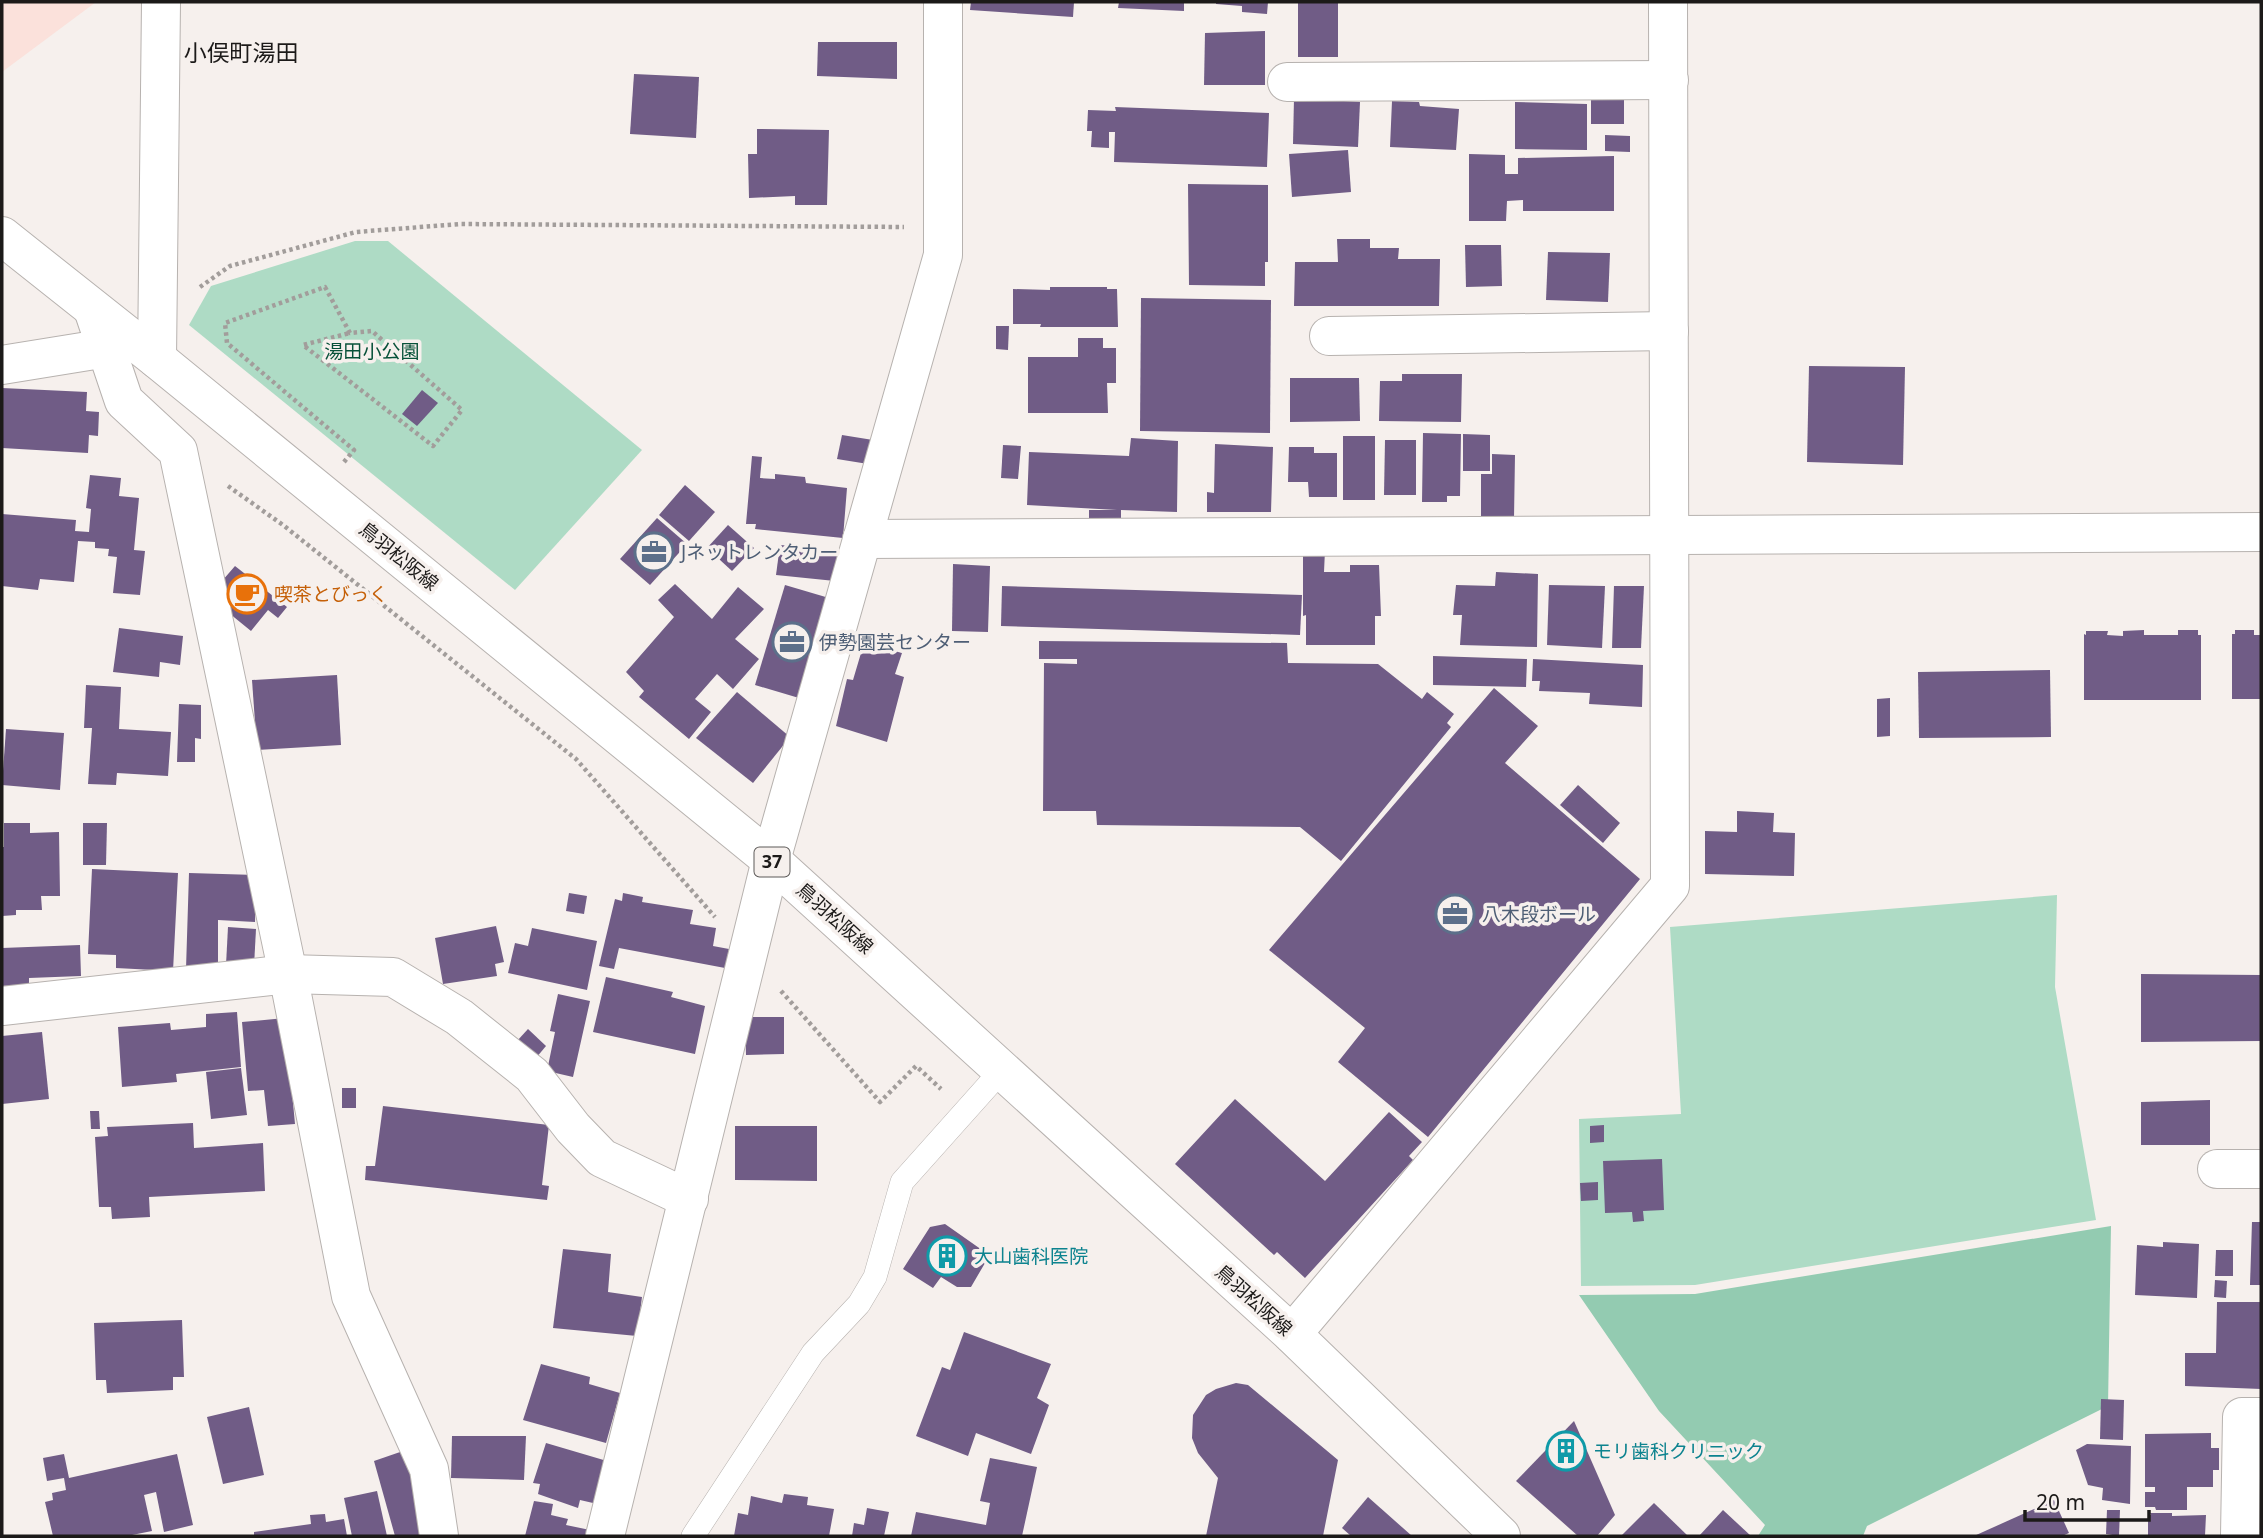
<svg xmlns="http://www.w3.org/2000/svg" width="2263" height="1538" viewBox="0 0 2263 1538" font-family="'Noto Sans','Noto Sans JP',sans-serif">
<style>
.commercial{fill:#fbe1db}
.green{fill:#aedbc5}
.forest{fill:#93cbb1}
.building{fill:#705c86}
.lines{fill:none;stroke-linecap:round;stroke-linejoin:round}
.service-casing{stroke:#b7b2af;stroke-width:24}
.minor-casing{stroke:#b7b2af;stroke-width:40}
.primary-casing{stroke:#b7b2af;stroke-width:40}
.path{stroke:#a29d9b;stroke-width:4.5;stroke-dasharray:3.5 3.5;stroke-linecap:butt}
.service{stroke:#fff;stroke-width:23}
.minor{stroke:#fff;stroke-width:38}
.primary{stroke:#fff;stroke-width:38}
.labels{text-anchor:middle;stroke-width:7;stroke-linejoin:round;paint-order:stroke}
.shield{fill:#f6f0ed;stroke:#5d5a59;stroke-width:2}
.shield-label{font-size:18px;font-weight:bold;fill:#1c1a19}
.park-label{font-size:19px;fill:#075139;stroke:#f6f0ed}
.service-label{font-size:19px;fill:#4e5e75;stroke:#f6f0ed;text-anchor:start}
.street-label{font-size:19px;fill:#1c1a19;stroke:#f6f0ed}
.food-label{font-size:19px;fill:#c56008;stroke:#f6f0ed;text-anchor:start}
.culture-label{font-size:19px;fill:#0d838f;stroke:#f6f0ed;text-anchor:start}
.quarter-label{font-size:23px;fill:#1c1a19;stroke:#f6f0ed}
</style>
<rect width="100%" height="100%" fill="#f6f0ed"/>
<path class="commercial" d="M2,2H96L2,72Z"/>
<g class="green">
<path d="M355,241H388L642,450L515,590L189,325L211,286Z"/>
<path d="M2057,895L2055,987L2096,1220L1695,1285L1581,1286L1579,1119L1681,1114L1670,927Z"/>
</g>
<path class="forest" d="M2111,1226L2108,1406L1867,1526L1863,1536H1758L1765,1525L1659,1411L1579,1295L1695,1294Z"/>
<g class="building">
<path d="M971,2H1074L1073,17L970,10Z"/>
<path d="M1119,2H1184V11L1118,8Z"/>
<path d="M1216,2H1268L1267,14L1242,12V6L1216,4Z"/>
<path d="M1298,2L1338,3V57H1298Z"/>
<path d="M1265,31V85H1204L1205,33Z"/>
<path d="M818,42H897V79L817,76Z"/>
<path d="M634,74L699,77L696,138L630,134Z"/>
<rect x="1591" y="97" width="33" height="27"/>
<path d="M1294,98L1360,102L1358,147L1293,144Z"/>
<path d="M1392,101L1419,102L1420,106L1459,109L1456,150L1390,147Z"/>
<path d="M1515,102L1587,104V150L1515,149Z"/>
<path d="M1115,107L1269,113L1267,167L1114,162L1115,132H1109V148L1091,147L1092,131H1087L1088,110L1116,111Z"/>
<path d="M757,129L829,130L827,205H795V196L749,198L748,154H757Z"/>
<path d="M1605,135L1630,136V152L1605,151Z"/>
<path d="M1348,150L1351,192L1292,197L1289,154Z"/>
<path d="M1469,154L1505,155V174H1518V158L1614,156V211H1523V200L1507,201L1506,221H1469Z"/>
<path d="M1188,184L1268,185V262H1265V286L1189,285Z"/>
<path d="M1337,239H1370V248H1399L1398,259H1440L1439,306H1294L1295,262H1338Z"/>
<path d="M1465,245H1501L1502,286L1466,287Z"/>
<path d="M1548,252L1610,253L1608,302L1546,300Z"/>
<path d="M1050,287H1107V289H1117L1118,327H1040L1041,324H1013V289L1050,290Z"/>
<path d="M1141,298L1271,300L1270,433L1140,431Z"/>
<path d="M996,326H1009L1008,350L996,349Z"/>
<path d="M1078,338H1103V348H1116V383H1107L1108,413H1028V357H1078Z"/>
<path d="M1809,366L1905,367L1903,465L1807,462Z"/>
<path d="M1402,374H1462L1461,422L1379,421L1380,381H1402Z"/>
<path d="M1290,378H1359L1360,421L1290,422Z"/>
<path d="M2,388L87,392L86,411L99,412L98,436L89,435L88,453L2,448Z"/>
<path d="M422,390L438,403L417,426L402,414Z"/>
<path d="M1423,433L1461,434L1460,496H1447V502H1422Z"/>
<path d="M1463,434L1490,435V471H1463Z"/>
<path d="M842,435L873,440L868,464L837,459Z"/>
<rect x="1343" y="436" width="32" height="64"/>
<path d="M1131,438L1178,441L1177,512L1121,510V520H1089V510H1117L1027,505L1029,452L1129,456Z"/>
<path d="M1385,440H1416V495H1384Z"/>
<path d="M1215,444L1273,447L1271,512H1207V492L1214,493Z"/>
<path d="M1003,445L1021,446L1018,479L1001,478Z"/>
<path d="M1289,447H1314V453H1337V497H1309L1308,482H1288Z"/>
<path d="M1492,454L1515,455L1514,518H1481V474H1492Z"/>
<path d="M752,456L762,457L760,478L775,479V474L805,477L806,483L847,488L843,538L755,529L756,524H746Z"/>
<path d="M90,475L121,478L119,496L139,498L134,550L145,551L140,595L113,593L117,557L108,556L109,549L95,548V542L78,541L74,582L40,579L38,590L2,586V514L76,520L75,531L89,532L91,509L86,508Z"/>
<path d="M685,485L715,512L689,541L659,515Z"/>
<path d="M657,518L687,544L650,585L620,559Z"/>
<path d="M728,525L754,548L732,571L707,548Z"/>
<path d="M780,545L838,550L835,581L776,575Z"/>
<path d="M1303,550H1325L1324,572H1350V565H1379L1381,616H1375V645H1306V615L1303,616Z"/>
<path d="M953,564L990,566L988,632L952,631Z"/>
<path d="M235,566L287,607L278,618L268,610L251,631L224,609L231,599L216,588Z"/>
<path d="M1496,572L1538,574L1537,647L1460,645L1462,615H1453L1456,585L1495,586Z"/>
<path d="M675,584L712,619L738,587L764,609L735,639L759,659L733,689L717,674L695,699L711,712L689,739L639,697L644,691L626,672L674,617L658,600Z"/>
<path d="M785,585L829,598L799,698L755,685Z"/>
<path d="M1549,585L1605,586L1602,648L1547,645Z"/>
<path d="M1002,586L1302,595L1300,635L1001,626Z"/>
<path d="M1614,586H1644L1641,648H1612Z"/>
<path d="M119,628L183,636L180,665L160,662L159,677L113,672Z"/>
<path d="M2144,630V635H2178V630H2198V635H2201V700H2084V634L2086,635V631H2108L2107,635L2123,636V631Z"/>
<path d="M2235,630H2254V635H2261V699H2232V634H2235Z"/>
<path d="M1039,641L1287,643L1288,663L1378,664L1422,699L1427,692L1454,714L1447,723L1451,727L1341,861L1300,827L1097,825L1096,811H1043L1044,663L1077,664V659H1039Z"/>
<path d="M864,643L902,653L895,674L904,677L887,742L836,726L847,679L853,680Z"/>
<path d="M1433,656L1527,659L1526,687L1433,685Z"/>
<path d="M1533,659L1643,665L1642,707L1589,704L1590,693L1539,691L1540,681H1532Z"/>
<path d="M2050,670L2051,737L1919,738L1918,672Z"/>
<path d="M337,675L341,745L257,750L252,680Z"/>
<path d="M86,685L121,687L119,729L171,732L168,776L117,773L116,785L88,784L92,728H84Z"/>
<path d="M1494,688L1538,726L1505,763L1640,879L1428,1137L1338,1062L1365,1028L1269,950Z"/>
<path d="M737,692L790,737L753,783L696,738Z"/>
<path d="M1890,698V736L1877,737V699Z"/>
<path d="M179,704L201,705V739L195,738V762H177Z"/>
<path d="M6,729L64,733L60,790L2,785Z"/>
<path d="M1578,785L1620,823L1603,843L1560,805Z"/>
<path d="M1737,811L1774,813L1773,832L1795,833L1794,876L1705,874V831L1737,832Z"/>
<path d="M4,823H30V833L59,832L60,896H41L42,910H16V915L2,916V847H4Z"/>
<path d="M83,823H107L106,865H83Z"/>
<path d="M92,869L178,873L173,971L116,968V955L88,954Z"/>
<path d="M189,873L256,875L255,922L218,920V969H186Z"/>
<path d="M569,893L587,896L584,914L566,911Z"/>
<path d="M623,893L643,897L642,902L693,910L690,924L716,928L713,946L729,949L725,968L619,948L614,969L599,966L615,899L622,901Z"/>
<path d="M496,926L504,962L495,964L497,976L443,984L435,938Z"/>
<path d="M228,927L256,929L254,966L226,965Z"/>
<path d="M532,928L597,941L587,990L508,973L515,943L528,946Z"/>
<path d="M80,945L81,976L29,978V985L2,986V948Z"/>
<path d="M2141,974L2261,975V1041L2141,1042Z"/>
<path d="M606,977L673,992L671,997L705,1006L695,1054L593,1032Z"/>
<path d="M558,994L590,1001L573,1077L547,1071L555,1032L550,1031Z"/>
<path d="M237,1012L241,1067L176,1074L177,1082L122,1087L118,1027L170,1023L171,1030L206,1027V1014Z"/>
<path d="M745,1017H784V1054L746,1055Z"/>
<path d="M285,1018L295,1124L268,1126L264,1090L248,1091L242,1022Z"/>
<path d="M528,1029L546,1046L536,1058L517,1041Z"/>
<path d="M42,1032L49,1099L2,1104V1036Z"/>
<path d="M241,1068L247,1115L211,1119L206,1072Z"/>
<rect x="342" y="1088" width="14" height="20"/>
<path d="M1235,1099L1325,1181L1389,1112L1422,1142L1409,1156L1413,1160L1305,1278L1277,1252L1274,1255L1175,1164Z"/>
<path d="M2210,1100V1145H2141V1102Z"/>
<path d="M383,1106L549,1125L542,1185L549,1186L547,1200L365,1180L366,1166H375Z"/>
<path d="M90,1111H99L100,1129H91Z"/>
<path d="M193,1123L194,1148L263,1143L265,1191L149,1197L150,1217L112,1219L111,1207H99L95,1137L108,1136L107,1127Z"/>
<path d="M1604,1125V1142L1590,1143V1126Z"/>
<path d="M735,1126H817V1181L735,1180Z"/>
<path d="M1662,1159L1664,1210L1643,1211L1644,1221L1633,1222L1632,1212L1605,1213L1603,1161Z"/>
<path d="M1598,1182V1200L1581,1201L1580,1183Z"/>
<path d="M2252,1222H2261V1285H2250Z"/>
<path d="M945,1224L982,1250L985,1263L971,1287H957L941,1277L933,1288L903,1269L930,1227Z"/>
<path d="M2163,1242L2199,1244L2197,1298L2135,1295L2137,1245L2163,1247Z"/>
<path d="M563,1249L611,1254L608,1292L642,1297L637,1336L553,1328Z"/>
<path d="M2216,1250H2233V1276H2215Z"/>
<path d="M2215,1280L2227,1281L2226,1298L2214,1297Z"/>
<path d="M2217,1302H2261V1389L2185,1386V1353H2216Z"/>
<path d="M182,1320L184,1377H173V1390L107,1393L106,1380H96L94,1323Z"/>
<path d="M964,1332L1051,1364L1037,1398L1049,1405L1031,1454L976,1433L968,1456L916,1436L942,1367L950,1370Z"/>
<path d="M541,1364L590,1377L589,1384L620,1393L606,1443L523,1420Z"/>
<path d="M1236,1383L1248,1385L1338,1460L1323,1536H1206L1218,1478L1198,1453L1192,1438L1193,1415L1206,1395L1216,1389Z"/>
<path d="M2101,1399L2124,1400L2123,1440L2100,1439Z"/>
<path d="M249,1407L264,1475L223,1484L207,1417Z"/>
<path d="M1574,1421L1615,1515L1597,1536H1578L1516,1481Z"/>
<path d="M2211,1433V1448H2219V1470H2213V1487H2187V1510H2156L2155,1507H2145V1492H2155V1487H2145V1434Z"/>
<path d="M452,1436H526L524,1480L451,1478Z"/>
<path d="M546,1443L607,1461L593,1503L580,1500L578,1508L538,1494L540,1484L533,1483Z"/>
<path d="M2087,1444L2131,1446L2130,1504L2102,1500L2103,1488L2088,1485L2076,1450Z"/>
<path d="M403,1451L423,1508L429,1536H395L374,1461Z"/>
<path d="M64,1454L69,1478L177,1454L193,1525L164,1532L156,1492L144,1495L152,1531L127,1536H53L45,1502L53,1500L52,1493L66,1490L64,1478L47,1481L43,1458Z"/>
<path d="M990,1458L1037,1467L1022,1536H911L916,1512L986,1525L990,1503L980,1501Z"/>
<path d="M377,1491L387,1536H352L344,1498Z"/>
<path d="M784,1494L808,1497L807,1505L834,1509L829,1536H734L738,1513L748,1515L751,1496L782,1503Z"/>
<path d="M1368,1497L1412,1536H1351L1342,1528Z"/>
<path d="M2054,1500L2069,1533L2062,1536H1974Z"/>
<path d="M534,1501L553,1504L551,1515L568,1519L566,1525L590,1530L588,1536H525Z"/>
<path d="M1654,1503L1688,1536H1621Z"/>
<path d="M867,1508L889,1512L884,1536H852L854,1523L864,1525Z"/>
<path d="M1723,1510L1751,1536H1699Z"/>
<path d="M2107,1510H2120L2119,1536L2106,1534Z"/>
<path d="M2150,1513H2172V1516L2206,1515L2205,1536H2148V1515H2151Z"/>
<path d="M325,1514L326,1522L344,1519L347,1536H254V1532L311,1524L310,1515Z"/>
</g>
<g class="lines">
<g class="service-casing">
<path id="service" d="M693,1536L813,1353L859,1304L875,1277L902,1182L1002,1070"/>
</g>
<g class="minor-casing">
<g id="minor">
<path d="M1287,82L1669,80"/>
<path d="M93,309L124,401L178,451L288,974L351,1296L429,1469L439,1536"/>
<path d="M1329,336L1669,331"/>
<path d="M157,359L161,2"/>
<path d="M2,365L107,348"/>
<path d="M862,539L2261,532"/>
<path d="M2,1006L288,974L393,977L459,1017L532,1075L573,1128L602,1158L689,1199"/>
<path d="M2217,1169H2261"/>
<path d="M1292,1334L1670,886L1668,2"/>
<path d="M605,1536L771,860L943,255V2"/>
<path d="M2240,1536L2242,1417H2261"/>
</g>
</g>
<g class="primary-casing">
<path id="primary" d="M2,236L157,359L771,860L1292,1334L1501,1536"/>
</g>
<g class="path">
<path d="M200,287L230,266L356,232L460,224L904,227"/>
<path d="M344,462L354,450L227,343L225,323L325,287L350,333L372,331L462,410L433,446L303,345L350,333"/>
<path d="M228,486L283,525L576,759L715,917"/>
<path d="M781,991L880,1102L916,1066L941,1089"/>
</g>
<use href="#service" class="service"/>
<use href="#minor" class="minor"/>
<use href="#primary" class="primary"/>
</g>
<defs>
<g id="office-ring" transform="scale(2.0125)"><circle r="9.5" fill="#f6f0ed" stroke="#5c6f8a" stroke-width="1.5"/><path d="M-6-3h4V-5.5h4V-3h4V5H-6ZM-1-4.5V-3h2v-1.5ZM-6 0V1H6V0Z" fill="#5c6f8a"/></g>
<g id="cafe-ring" transform="scale(2.0125)"><circle r="9.5" fill="#f6f0ed" stroke="#e8710a" stroke-width="1.5"/><path d="M-5.5-4.5H6V0H3Q3 3.5 0 3.5H-2.5Q-5.5 3.5-5.5 0ZM3-3.2v2h1.7v-2ZM-6 4.5H4V6H-6Z" fill="#e8710a"/></g>
<g id="building-ring" transform="scale(2.0125)"><circle r="9.5" fill="#f6f0ed" stroke="#0f9aa8" stroke-width="1.5"/><path d="M-4-6H4V6H1V3H-1V6H-4ZM-2.5-4.3h1.7v1.8h-1.7ZM.8-4.3h1.7v1.8H.8ZM-2.5-1h1.7V.8h-1.7ZM.8-1h1.7V.8H.8Z" fill="#0f9aa8"/></g>
</defs>
<g fill-rule="evenodd">
<use href="#office-ring" x="654" y="552"/>
<use href="#cafe-ring" x="247" y="594"/>
<use href="#office-ring" x="792" y="642"/>
<use href="#office-ring" x="1455" y="914"/>
<use href="#building-ring" x="947" y="1256"/>
<use href="#building-ring" x="1566" y="1451"/>
</g>
<g class="labels">
<rect class="shield" x="754.5" y="847.5" width="35" height="29" rx="5"/>
<g class="shield-label">
<text x="772" y="868">37</text>
</g>
<g class="park-label">
<text x="372" y="358">湯田小公園</text>
</g>
<g class="service-label">
<text x="681" y="559">Jネットレンタカー</text>
<text x="819" y="649">伊勢園芸センター</text>
<text x="1482" y="921">八木段ボール</text>
</g>
<g class="street-label">
<text transform="translate(399 556) rotate(39)" y="7">鳥羽松阪線</text>
<text transform="translate(835 918) rotate(42)" y="7">鳥羽松阪線</text>
<text transform="translate(1254 1300) rotate(42)" y="7">鳥羽松阪線</text>
</g>
<g class="food-label">
<text x="274" y="601">喫茶とびっく</text>
</g>
<g class="culture-label">
<text x="974" y="1263">大山歯科医院</text>
<text x="1593" y="1458">モリ歯科クリニック</text>
</g>
<g class="quarter-label">
<text x="241" y="61">小俣町湯田</text>
</g>
</g>
<rect width="2263" height="1538" fill="none" stroke="#1c1a19" stroke-width="7"/>
<path d="M2025 1510v10h124v-10" fill="none" stroke="#1c1a19" stroke-width="3.5"/>
<text x="2036" y="1510" font-size="21" fill="#1c1a19" stroke="#f6f0ed" stroke-width="5" paint-order="stroke">20 m</text>
</svg>
